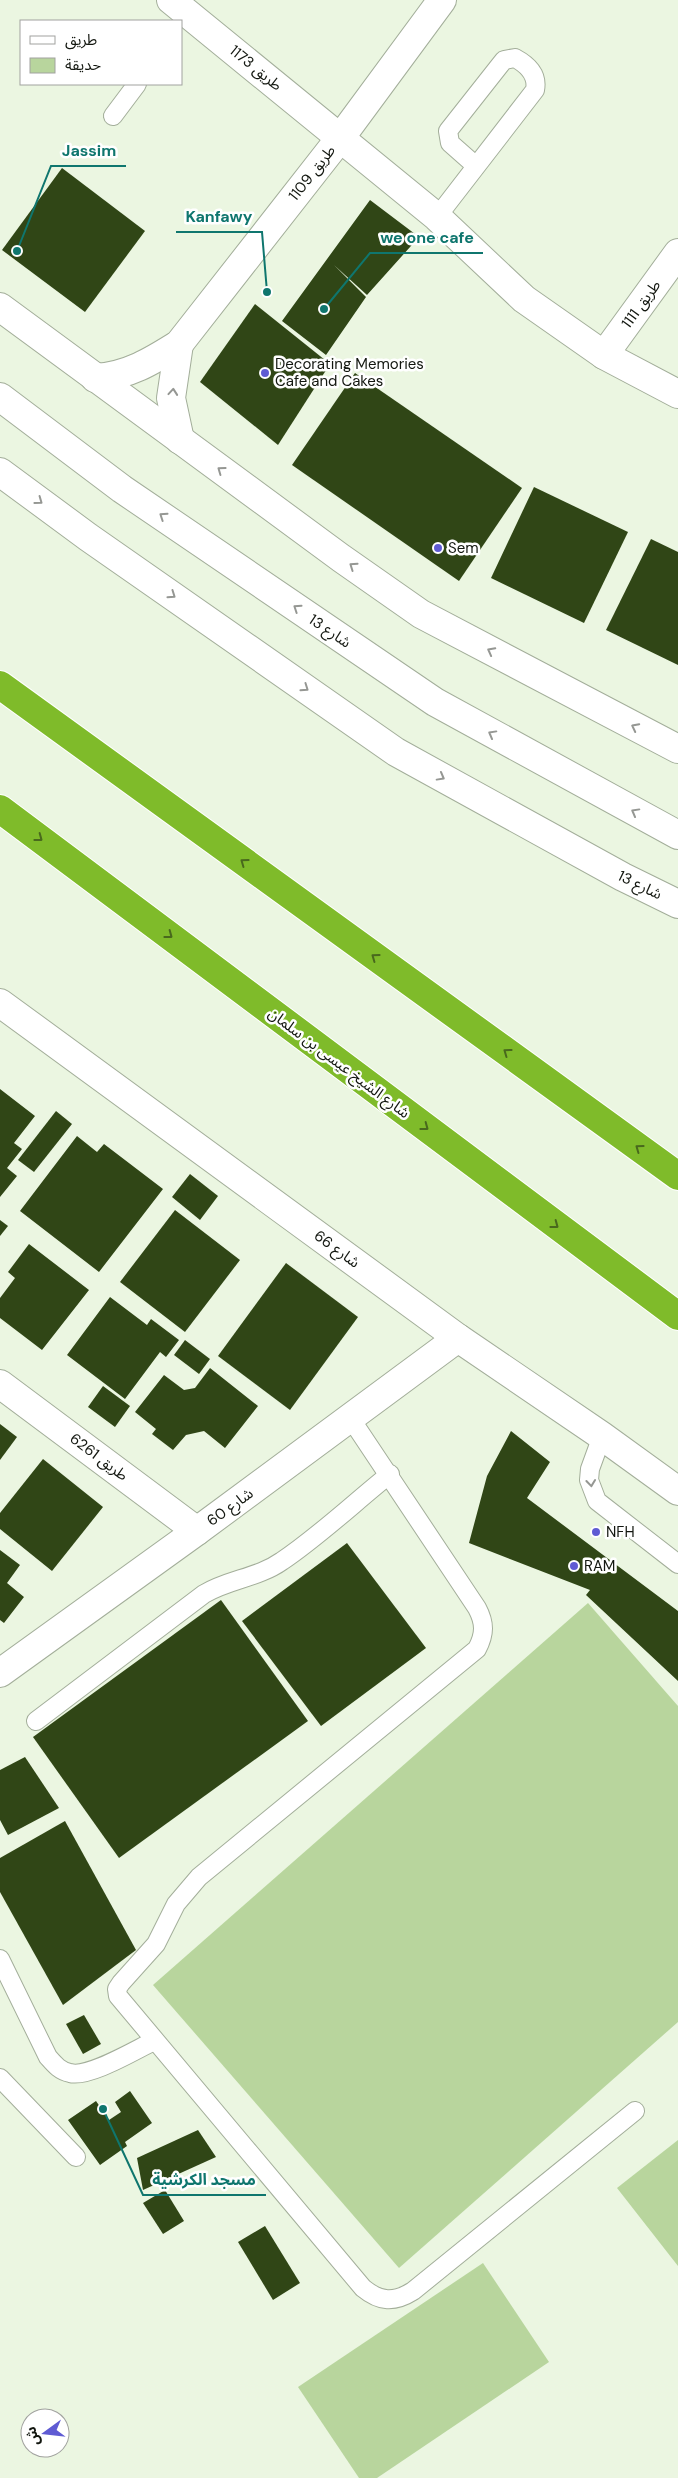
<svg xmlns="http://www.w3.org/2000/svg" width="678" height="2478" viewBox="0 0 678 2478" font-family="'DM Sans','Noto Sans Arabic',sans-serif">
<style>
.green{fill:#b8d59d}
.building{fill:#304616}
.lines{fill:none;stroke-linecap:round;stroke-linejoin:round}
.service-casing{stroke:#a3ae9a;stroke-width:20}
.minor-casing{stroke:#a3ae9a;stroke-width:30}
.tertiary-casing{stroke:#a3ae9a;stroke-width:30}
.motorway-casing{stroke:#fff;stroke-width:30}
.service{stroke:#fff;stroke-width:18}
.minor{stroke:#fff;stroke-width:28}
.tertiary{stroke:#fff;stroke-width:28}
.motorway{stroke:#7fbb2a;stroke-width:28}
.oneway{stroke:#959793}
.oneway2{stroke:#49691d}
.poi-dot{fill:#5f5bd3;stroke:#fff;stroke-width:2}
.labels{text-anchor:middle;stroke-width:5;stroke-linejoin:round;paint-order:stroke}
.street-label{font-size:15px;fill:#131710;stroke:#fff}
.poi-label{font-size:15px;fill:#131710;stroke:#fff;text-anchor:start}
.leader{fill:none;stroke:#0f766e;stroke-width:2}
.callout-dot{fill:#0f766e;stroke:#fff;stroke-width:2}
.callout-label{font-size:16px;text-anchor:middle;font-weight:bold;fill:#0f766e;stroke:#fff;stroke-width:5;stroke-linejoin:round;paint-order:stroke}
</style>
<rect width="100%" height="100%" fill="#ebf6e1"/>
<g class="green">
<path d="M588,1603L678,1706V2022L399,2268L153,1985Z"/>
<path d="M678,2140V2266L617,2188Z"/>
<path d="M483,2263L549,2362L377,2478H359L298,2387Z"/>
</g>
<g class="building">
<path d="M62,168L145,231L85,312L2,250Z"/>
<path d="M370,200L419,237L367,295L334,265L366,297L326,355L282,321Z"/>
<path d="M255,304L330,364L278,445L200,382Z"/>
<path d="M355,373L522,488L459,581L292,465Z"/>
<path d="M534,487L628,532L584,623L491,578Z"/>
<path d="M651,539L678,552V665L606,630Z"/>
<path d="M0,1089L35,1116L14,1143L22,1149L7,1168L17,1176L0,1197Z"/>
<path d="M56,1111L72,1124L34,1172L18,1160Z"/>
<path d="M77,1136L97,1152L104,1144L163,1189L99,1272L20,1211Z"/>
<path d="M190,1174L218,1196L200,1220L172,1197Z"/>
<path d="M175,1210L240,1260L185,1332L120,1282Z"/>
<path d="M0,1220L8,1226L0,1236Z"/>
<path d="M29,1244L89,1290L42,1350L0,1318V1298L15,1278L8,1272Z"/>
<path d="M286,1263L358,1317L290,1410L218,1356Z"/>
<path d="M110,1297L147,1325L151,1319L179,1340L166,1357L160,1352L125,1399L67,1355Z"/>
<path d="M185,1340L210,1359L199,1374L174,1355Z"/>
<path d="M210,1368L258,1406L225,1448L204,1431L186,1435L173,1450L152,1434L156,1429L135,1412L164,1375L184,1390L195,1388Z"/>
<path d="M103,1386L130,1406L115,1427L88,1407Z"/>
<path d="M0,1424L17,1437L0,1460Z"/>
<path d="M511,1431L550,1462L527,1498L678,1611V1681L586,1595L590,1590L469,1543L487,1476Z"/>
<path d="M43,1459L103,1507L52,1571L0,1529V1513Z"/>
<path d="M347,1543L426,1648L321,1726L242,1621Z"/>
<path d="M0,1550L20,1565L7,1583L24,1597L4,1623L0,1620Z"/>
<path d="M221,1600L308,1721L119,1858L33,1737Z"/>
<path d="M25,1757L59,1808L8,1835L0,1820V1770Z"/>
<path d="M65,1821L136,1950L63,2005L0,1892V1858Z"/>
<path d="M84,2015L101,2044L83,2054L66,2024Z"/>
<path d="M130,2091L152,2123L125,2142L127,2146L100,2165L68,2120L96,2101L109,2120L121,2112L115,2102Z"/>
<path d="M198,2130L216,2157L143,2190L137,2158Z"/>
<path d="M165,2190L184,2221L163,2234L143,2203Z"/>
<path d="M265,2226L300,2283L273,2300L238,2242Z"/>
</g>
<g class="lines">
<g class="service-casing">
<g id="service">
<path d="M113,116L137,84"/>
<path d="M437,217L535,90C538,75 528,65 515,58L504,60L500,65L448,131L450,143L476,166"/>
<path d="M351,1419L477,1608C485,1623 485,1634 477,1649L199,1877L176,1904L156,1944L121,1983L117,1989L118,1996L363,2288C380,2302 394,2303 413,2291L635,2111"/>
<path d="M602,1436L590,1469L589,1480L597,1501L678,1564"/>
<path d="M36,1721L204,1594C229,1579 258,1578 282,1561C318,1537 355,1502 390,1474"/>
<path d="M0,1959L48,2057C55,2065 60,2071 70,2073C89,2078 135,2050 154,2041"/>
<path d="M0,2078L76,2157"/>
</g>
</g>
<g class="minor-casing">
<g id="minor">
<path d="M171,0L437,217L524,299L604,355L678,394"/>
<path d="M0,307L341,558L421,614L678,749"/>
<path d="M179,344L171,398L180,440"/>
<path d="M604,355L678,253"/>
<path d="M95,378C128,376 152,361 179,344L341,137L442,0"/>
<path d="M0,1003L458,1338L602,1436L678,1491"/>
<path d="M0,1384L197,1531"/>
</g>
</g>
<g class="tertiary-casing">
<g id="tertiary">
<path d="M0,397L122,489L435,702L678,835"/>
<path d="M0,472L88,537L396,752L623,877L678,904"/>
<path d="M0,1673L197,1531L458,1338"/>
</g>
</g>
<g class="motorway-casing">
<g id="motorway">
<path d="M0,685L678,1176"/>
<path d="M0,809L678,1316"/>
</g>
</g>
<use href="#service" class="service"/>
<use href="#minor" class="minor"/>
<use href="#tertiary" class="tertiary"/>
<use href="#motorway" class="motorway"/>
</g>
<defs><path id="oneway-chevron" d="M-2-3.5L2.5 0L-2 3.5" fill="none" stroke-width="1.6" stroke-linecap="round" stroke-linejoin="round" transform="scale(1.25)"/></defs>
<g class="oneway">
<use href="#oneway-chevron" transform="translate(173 392) rotate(-85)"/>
<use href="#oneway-chevron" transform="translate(221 470) rotate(-144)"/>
<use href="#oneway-chevron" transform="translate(39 501) rotate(36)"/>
<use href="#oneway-chevron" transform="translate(163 516) rotate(-146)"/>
<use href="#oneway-chevron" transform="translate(353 566) rotate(-145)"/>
<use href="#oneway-chevron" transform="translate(172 595) rotate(35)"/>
<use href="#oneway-chevron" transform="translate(297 608) rotate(-146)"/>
<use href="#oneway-chevron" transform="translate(491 651) rotate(-152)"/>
<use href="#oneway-chevron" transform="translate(305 688) rotate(35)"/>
<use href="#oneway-chevron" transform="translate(635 727) rotate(-153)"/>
<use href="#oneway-chevron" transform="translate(492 734) rotate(-151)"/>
<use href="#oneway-chevron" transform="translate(441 777) rotate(29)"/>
<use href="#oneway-chevron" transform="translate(635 812) rotate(-151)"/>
<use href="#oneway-chevron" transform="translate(591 1483) rotate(84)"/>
</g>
<g class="oneway2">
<use href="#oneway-chevron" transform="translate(39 838) rotate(37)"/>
<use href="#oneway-chevron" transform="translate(244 862) rotate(-144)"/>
<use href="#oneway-chevron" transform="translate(169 935) rotate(37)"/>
<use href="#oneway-chevron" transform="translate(375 957) rotate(-144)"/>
<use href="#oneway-chevron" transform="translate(507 1052) rotate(-144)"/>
<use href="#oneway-chevron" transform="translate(425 1127) rotate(37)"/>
<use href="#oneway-chevron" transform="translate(639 1148) rotate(-144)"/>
<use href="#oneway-chevron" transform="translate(555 1225) rotate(37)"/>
</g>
<g class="poi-dot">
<circle cx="265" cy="373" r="5"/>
<circle cx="438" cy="548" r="5"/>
<circle cx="596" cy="1532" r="5"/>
<circle cx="574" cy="1566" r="5"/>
</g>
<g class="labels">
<g class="street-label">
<text transform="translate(256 68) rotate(39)" y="5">طريق 1173</text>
<text transform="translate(312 173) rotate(-52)" y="5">طريق 1109</text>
<text transform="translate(641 304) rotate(-54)" y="5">طريق 1111</text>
<text transform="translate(330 631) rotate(34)" y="5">شارع 13</text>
<text transform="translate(640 885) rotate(26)" y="5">شارع 13</text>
<text transform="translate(339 1063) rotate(37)" y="5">شارع الشيخ عيسى بن سلمان</text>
<text transform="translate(337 1249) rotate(36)" y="5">شارع 66</text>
<text transform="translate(99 1457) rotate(37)" y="5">طريق 6261</text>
<text transform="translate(230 1507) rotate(-36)" y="5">شارع 60</text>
</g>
<g class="poi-label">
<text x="275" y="369">Decorating Memories<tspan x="275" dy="17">Cafe and Cakes</tspan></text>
<text x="448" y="553">Sem</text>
<text x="606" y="1537">NFH</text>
<text x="584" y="1571">RAM</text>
</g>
</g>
<path class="leader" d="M17 251L51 166H126M267 292L262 232H176M324 309L370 253H483M103 2109L143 2195H266"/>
<g class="callout-dot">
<circle cx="17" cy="251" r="5"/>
<circle cx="267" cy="292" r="5"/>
<circle cx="324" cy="309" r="5"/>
<circle cx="103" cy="2109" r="5"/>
</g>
<g class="callout-label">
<text x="89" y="156">Jassim</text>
<text x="219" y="222">Kanfawy</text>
<text x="427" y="243">we one cafe</text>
<text x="204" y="2185">مسجد الكرشية</text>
</g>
<rect x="20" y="20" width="162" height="65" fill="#ffffff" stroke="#a1a29f"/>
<rect x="30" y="36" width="25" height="8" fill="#ffffff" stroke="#a1a29f"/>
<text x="65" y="45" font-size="15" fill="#131710">طريق</text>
<rect x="30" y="58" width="25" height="15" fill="#b8d59d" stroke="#a1a29f"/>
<text x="65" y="70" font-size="15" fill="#131710">حديقة</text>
<g transform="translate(45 2433) rotate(255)"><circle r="24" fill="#ffffff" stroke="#a1a29f"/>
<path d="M0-4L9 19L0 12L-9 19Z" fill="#5f5bd3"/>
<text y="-8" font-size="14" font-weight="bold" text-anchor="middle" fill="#131710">ش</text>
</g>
</svg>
